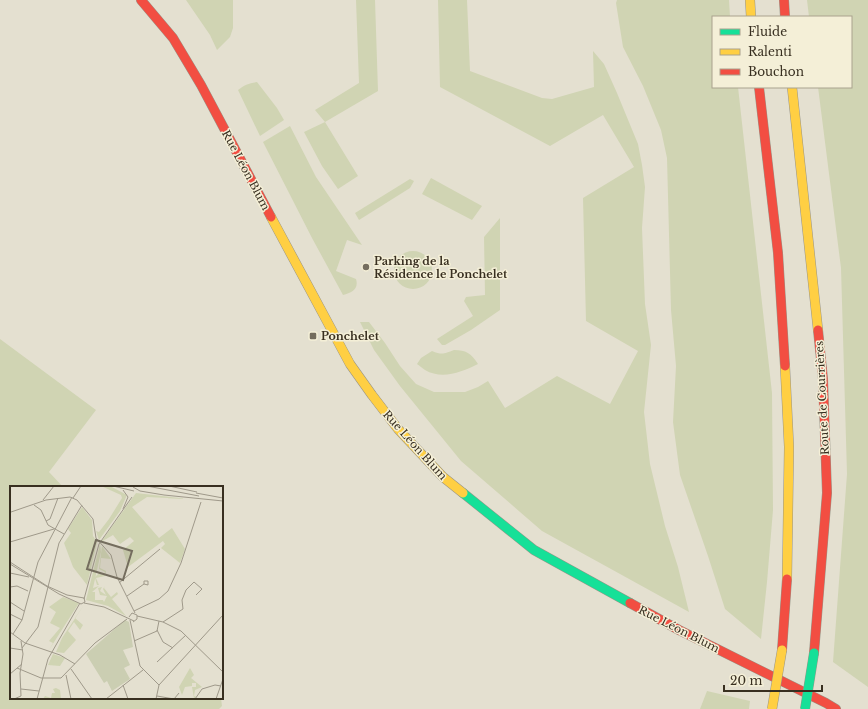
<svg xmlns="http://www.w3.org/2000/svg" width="868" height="709" viewBox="0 0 868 709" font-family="'Libre Baskerville',serif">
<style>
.green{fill:#d0d4b3}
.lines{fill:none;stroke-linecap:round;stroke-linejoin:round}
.fast-casing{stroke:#999588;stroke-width:10}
.slow-casing{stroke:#999588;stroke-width:10}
.jam-casing{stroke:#999588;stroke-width:10}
.fast{stroke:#16e098;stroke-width:9}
.slow{stroke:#ffcf43;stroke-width:9}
.jam{stroke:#f24e42;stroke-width:9}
.fast-bridge-casing{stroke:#999588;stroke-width:10;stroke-linecap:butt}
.slow-bridge-casing{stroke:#999588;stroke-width:10;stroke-linecap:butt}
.fast-bridge{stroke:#16e098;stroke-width:9}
.slow-bridge{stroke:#ffcf43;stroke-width:9}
.poi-dot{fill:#746d5e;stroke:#f4efd7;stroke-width:1.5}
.labels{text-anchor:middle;stroke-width:3;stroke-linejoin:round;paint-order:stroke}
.street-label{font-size:11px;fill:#382f20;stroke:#f4efd7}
.poi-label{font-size:11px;font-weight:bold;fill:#382f20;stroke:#f4efd7;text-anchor:start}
.inset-road{fill:none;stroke:#9f998a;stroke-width:1}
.view{fill:#746d5e;fill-opacity:0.15;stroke:#746d5e;stroke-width:2}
.inset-edge{fill:none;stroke:#382f20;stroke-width:2}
</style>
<rect width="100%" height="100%" fill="#e4e0d0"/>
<g class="green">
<path d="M186,0H233V28L230,37L217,50L210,35Z"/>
<path d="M356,0H375L378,91L325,122L358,176L338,189L322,166L304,132L325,122L315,110L359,83Z"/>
<path d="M438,0H467L470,71L542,98L552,99L594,87L593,51L604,64L617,93L638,144L642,165L645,187L642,228L645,304L651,345L644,412L650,464L665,526L678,567L689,612L542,531L461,461L400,386L374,350L360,322H369L385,343L400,366L416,384L434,392H465L478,387L488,381L505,408L557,376L610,404L638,351L586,321L583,198L634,167L603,115L550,146L440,87Z"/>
<path d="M617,0H729L730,17H713V87H738L772,393L773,510L767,582L761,639L725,609L708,556L680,475L673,422L676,366L671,310L667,158L661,130L643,86L623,47L616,3Z"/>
<path d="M807,0H868V687L833,662L847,474L841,268L818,87H851V17H809Z"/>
<path d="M257,82L277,108L284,120L260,136L238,90C244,85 249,83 257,82Z"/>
<path d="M290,126L316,177L362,245L347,240L336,271L356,279C359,289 352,293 343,295L312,238L263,142Z"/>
<path d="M431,178L482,206L472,220L422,194Z"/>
<path d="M410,179L414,181L410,188L359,220L355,213Z"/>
<path d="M500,218V310L471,330L445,345H442L437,339L473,316L464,301L466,297L485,295L484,237Z"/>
<circle cx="413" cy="270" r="19"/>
<path d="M0,339L96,410L49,472L63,487H11V698H221L222,706L219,709H0Z"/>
<path d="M454,350C466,350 471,353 478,364C462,372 442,380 425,370C422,368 420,366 417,364L421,358L432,351C442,355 444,354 454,350Z"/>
<path d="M707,691L750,701L749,709H700Z"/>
</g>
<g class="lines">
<g class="fast-casing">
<path id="fast" d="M463,493L534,550L630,603"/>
</g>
<g class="slow-casing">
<g id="slow">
<path d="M750,0L751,17"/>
<path d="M792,87C801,168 810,249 818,330"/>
<path d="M271,217L350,364L372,395L398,429L443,477L463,493"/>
<path d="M785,366L789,447L787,579"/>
</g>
</g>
<g class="jam-casing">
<g id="jam">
<path d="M141,0L173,38L201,85L271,217"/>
<path d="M784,0L785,17"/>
<path d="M759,87L778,253L785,366"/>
<path d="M630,603L679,630L826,703L836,709"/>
<path d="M782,650L787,579"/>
<path d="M814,653L827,493L823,379L818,330"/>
</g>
</g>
<use href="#fast" class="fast"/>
<use href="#slow" class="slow"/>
<use href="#jam" class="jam"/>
<g class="fast-bridge-casing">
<path id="fast-bridge" d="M805,709L814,653"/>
</g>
<g class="slow-bridge-casing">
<path id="slow-bridge" d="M772,709L782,650"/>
</g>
<use href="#fast-bridge" class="fast-bridge"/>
<use href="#slow-bridge" class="slow-bridge"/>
</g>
<g class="poi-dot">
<circle cx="366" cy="267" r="4"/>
<rect x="309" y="332" width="8" height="8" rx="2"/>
</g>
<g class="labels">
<g class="street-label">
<text transform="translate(246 170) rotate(62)" y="4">Rue Léon Blum</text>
<text transform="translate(822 398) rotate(-93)" y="4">Route de Courrières</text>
<text transform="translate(415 445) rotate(48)" y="4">Rue Léon Blum</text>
<text transform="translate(679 629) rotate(27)" y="4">Rue Léon Blum</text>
</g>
<g class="poi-label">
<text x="374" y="265">Parking de la<tspan x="374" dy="13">Résidence le Ponchelet</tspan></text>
<text x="321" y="340">Ponchelet</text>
</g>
</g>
<g transform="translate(10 486)">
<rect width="213" height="213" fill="#e4e0d0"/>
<path d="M91,0H100L117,9L110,25L89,54L86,45L89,46L99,33L112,12L111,9ZM126,7L178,13L137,11L122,21L149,52L162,42L175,63L170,77L151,62L155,58L153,55L118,81L113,64L124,55L120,51L110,58L103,49L91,56ZM72,21L82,34L83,50L87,56L77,99L63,81L54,57L61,47L58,43ZM90,58L91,66L83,102L89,100L82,106H85V114H93L94,116L97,110L90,109L88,102L92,101L90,105L96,109L93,103L95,100L94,102L101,111L107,106L108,108L102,113L116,130L98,120L76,114ZM92,60L101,73L91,72L90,82L96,85L95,90L86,92L89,99H87L85,92L86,90L89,87L94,89L95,86L89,83ZM53,111L69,117L39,164L43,157L39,155L50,142L40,137L46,126L39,121ZM74,119L65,132L73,139L70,144L64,136L58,145L66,154L54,167L46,166L52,152ZM43,168L55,172L50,180L38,179ZM180,182L184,189L181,192L192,201L185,204L184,210L187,211L184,212L182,201H186V197H182V200L175,201L172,209L169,201ZM46,202L50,204L51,213H33L35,210L41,212L42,207H45L43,203Z" fill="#d0d4b3"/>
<path d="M115,134L119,136L123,161L113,164L120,179L114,182L120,193L102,205L97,195L94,197L76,168Z" fill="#cbceb2"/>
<path class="inset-road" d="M103,0L124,5M137,0L189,10M159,0L187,6M0,1V27M123,1L130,5L154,9L213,15M113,4L118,11L113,23M186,7L213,12M63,12L71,0M33,14L44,0M24,19L31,24L38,39L54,48M1,26L36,14L60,11L67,14L83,33L86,52L101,69L107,91L125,127M36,35L40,33L48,12M0,56L44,43M0,76L37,100L57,109L74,112L75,116L71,118L49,108L0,78M0,87L19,91M109,97L150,63M0,101L7,100L18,105M117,110L134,98L138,99V95H134V98M74,113L89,58L122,11M0,116L14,125M74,117L94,121L124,135M124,125L149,113L158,105L171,77L191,16M0,128L12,134M127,130L153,136L171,145L213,186M119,131L122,127L127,129V133L123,136M120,134L130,180L149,199M153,136L173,123L172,114L176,104L184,96L192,103L186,109M147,144L153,156L163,162M0,146L15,157L50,169L65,178M3,148L12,134L28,76L62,11M124,155L147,145L149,135M0,162L13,164M12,162L28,141L49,57L72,19M147,176L176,149M7,182L31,192H51L85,157L117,133M61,183L82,213M0,188L12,178M56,189L61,213M113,199L118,213M149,199L213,129M11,203L29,205M147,210L164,213L169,207M4,213L11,210L10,187L13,168L11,155M27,213L38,173L70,117M96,213L133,184M146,213L149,199M185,213L192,203L205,199L211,200M206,213L213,193"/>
<path class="view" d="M86,54L122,65L113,94L77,83Z"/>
<rect width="213" height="213" class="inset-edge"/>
</g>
<rect x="712" y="16" width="140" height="72" fill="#f4efd7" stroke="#a9a28e"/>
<rect x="720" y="29" width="20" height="6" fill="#16e098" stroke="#a9a28e"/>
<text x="748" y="36" font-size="12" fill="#382f20">Fluide</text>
<rect x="720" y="49" width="20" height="6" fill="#ffcf43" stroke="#a9a28e"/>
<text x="748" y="56" font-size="12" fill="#382f20">Ralenti</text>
<rect x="720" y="69" width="20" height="6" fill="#f24e42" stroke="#a9a28e"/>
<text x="748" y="76" font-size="12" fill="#382f20">Bouchon</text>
<path d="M724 685v6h98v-6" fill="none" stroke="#382f20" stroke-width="2"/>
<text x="730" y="685" font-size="12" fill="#382f20" stroke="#f4efd7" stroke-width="3" paint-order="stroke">20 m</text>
</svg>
